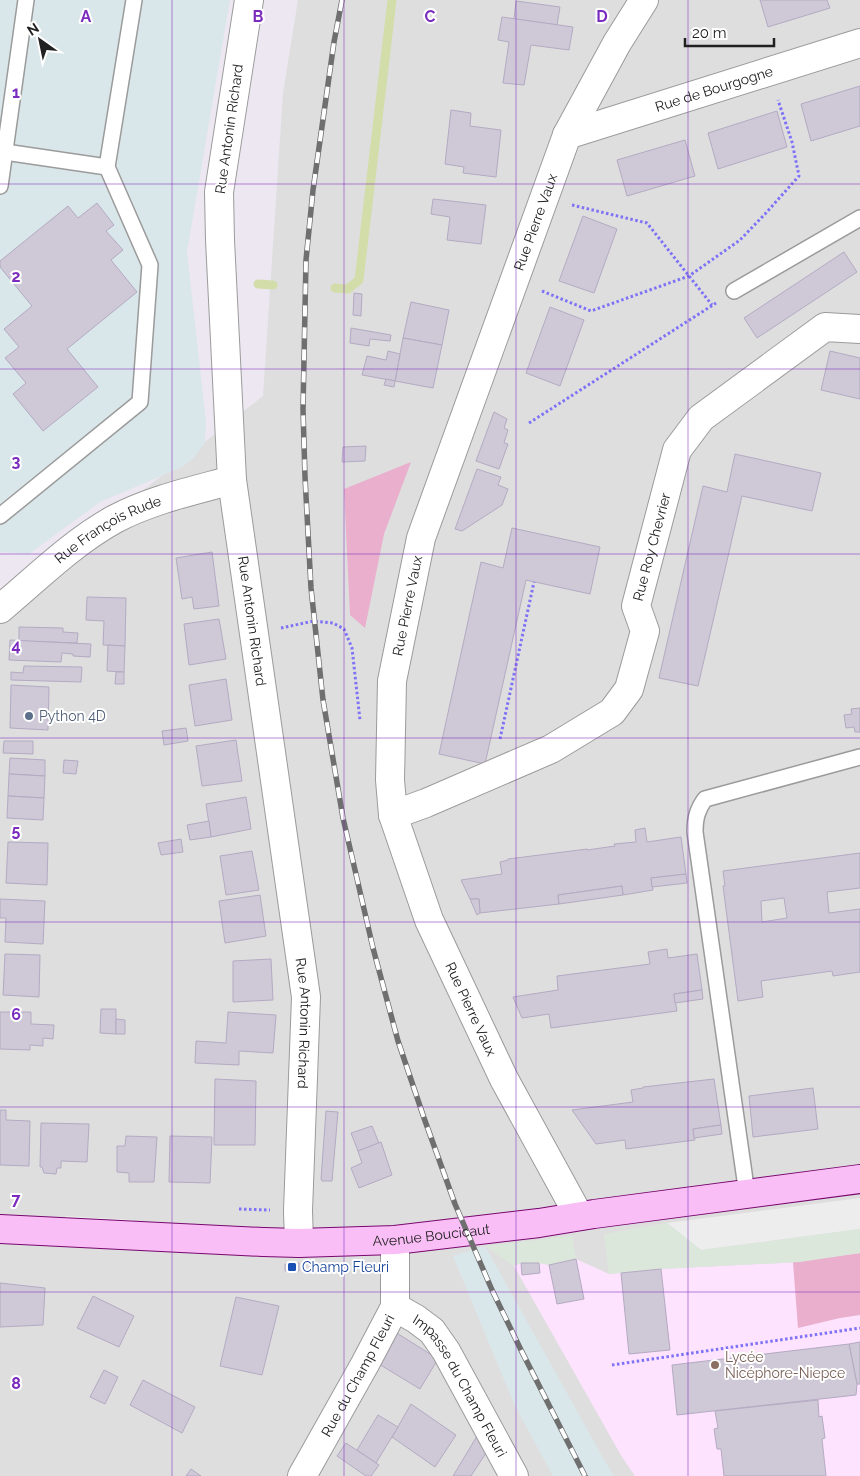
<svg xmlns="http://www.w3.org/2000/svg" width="860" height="1476" viewBox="0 0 860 1476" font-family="Raleway,sans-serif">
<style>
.residential{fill:#dededf}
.industrial{fill:#dae7ea}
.education{fill:#fee3fe}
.grass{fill:#e9afcc}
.parking{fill:#ededed}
.plaza{fill:#dce7dc}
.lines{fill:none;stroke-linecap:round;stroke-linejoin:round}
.stream{stroke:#d2dda9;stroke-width:9}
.building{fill:#cec8d7;stroke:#b4aac2;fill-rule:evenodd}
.service-casing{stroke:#9b9b9b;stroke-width:18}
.minor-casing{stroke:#9b9b9b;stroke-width:30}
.secondary-casing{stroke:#78076d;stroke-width:30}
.path{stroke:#7e72f7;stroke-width:3;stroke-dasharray:2.5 2.5;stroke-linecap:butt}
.service{stroke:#fff;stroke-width:15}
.minor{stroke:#fff;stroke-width:28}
.secondary{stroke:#f9bef6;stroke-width:28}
.rail-casing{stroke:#6f6f6f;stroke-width:5.5}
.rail{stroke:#fff;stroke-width:4;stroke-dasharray:11;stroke-linecap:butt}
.grid{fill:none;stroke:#7b2cbf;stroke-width:1;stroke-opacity:0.55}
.service-dot{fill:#5c6f8a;stroke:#fff;stroke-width:2}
.transit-dot{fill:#1a4fb4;stroke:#fff;stroke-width:2}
.education-dot{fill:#8d6e63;stroke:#fff;stroke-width:2}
.labels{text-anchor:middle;stroke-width:4;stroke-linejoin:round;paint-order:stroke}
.street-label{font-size:14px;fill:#212121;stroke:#fff}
.service-label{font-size:14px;fill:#4e5e75;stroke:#fff;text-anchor:start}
.transit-label{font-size:14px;fill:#164399;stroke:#fff;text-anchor:start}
.education-label{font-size:14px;fill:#785e54;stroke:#fff;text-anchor:start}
.grid-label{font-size:16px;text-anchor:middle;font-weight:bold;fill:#7b2cbf;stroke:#fff;stroke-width:4;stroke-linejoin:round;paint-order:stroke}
</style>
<rect width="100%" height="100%" fill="#ede7f1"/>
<path class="residential" d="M298,0H860V1476H0V603L263,396L283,93Z"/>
<g class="industrial">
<path d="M0,0H230L187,252L206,422L205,442L194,458L182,467L100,502L29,554L0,552Z"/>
<path d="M485,1246L603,1458L614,1476H553L515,1406L453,1256Z"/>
</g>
<path class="education" d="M860,1253V1476H635L622,1457L514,1266L521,1263H539L549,1265L576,1259L609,1274L661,1269L800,1262Z"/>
<g class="grass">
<path d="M411,462L384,534L365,628L350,615L344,489Z"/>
<path d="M860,1253V1315L840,1318L798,1328L793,1262Z"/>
</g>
<g class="parking">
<path d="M860,1198V1229L701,1250L667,1223Z"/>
<path d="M65,1216L134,1220V1228L65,1225Z"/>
</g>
<g class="plaza">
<path d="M667,1223L701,1250L860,1229V1253L800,1262L661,1269L609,1274L604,1234Z"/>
<path d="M572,1236L576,1259L549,1265L539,1263H521L514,1266L485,1246Z"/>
</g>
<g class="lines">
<g class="stream">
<path d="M258,284L273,285"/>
<path d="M335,288L348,289L359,280L392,0"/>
</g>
</g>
<g class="building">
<path d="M760,0H827L830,8L768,27Z"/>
<path d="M516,1L560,7L557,25L514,19Z"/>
<path d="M502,17L573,27L569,50L531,45L524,85L503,83L509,42L498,40Z"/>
<path d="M860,86V126L811,141L801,104Z"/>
<path d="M451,110L471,113L470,126L501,130L496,177L463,173L464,167L445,164Z"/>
<path d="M777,111L787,147L718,169L708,133Z"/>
<path d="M685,140L695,176L627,196L617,160Z"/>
<path d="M433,199L486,205L481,244L447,240L450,217L431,214Z"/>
<path d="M97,203L114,225L106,231L123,250L111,260L137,292L67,349L98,387L43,431L13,394L26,383L5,358L19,347L4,329L32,306L0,267V261L68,206L78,218Z"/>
<path d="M583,216L617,229L594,293L559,281Z"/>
<path d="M844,252L857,272L757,338L744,318Z"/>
<path d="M354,293L362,294L361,316L353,315Z"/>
<path d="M411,302L449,310L442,345L403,338Z"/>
<path d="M550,307L584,320L560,386L526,373Z"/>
<path d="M351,328L391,335L390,341L370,339L369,346L350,343Z"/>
<path d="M403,338L442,345L433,388L395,381Z"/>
<path d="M388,351L400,354L395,381L362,375L367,356L386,360Z"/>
<path d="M830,351L860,358V399L821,390Z"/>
<path d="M386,379L395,381L394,387L384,385Z"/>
<path d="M494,412L507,419L504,428L508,430L504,443L508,444L499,469L476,461Z"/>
<path d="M366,446L365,461L342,462L343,447Z"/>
<path d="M735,454L821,473L812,511L742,496L698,686L659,678L703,486L727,492Z"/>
<path d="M477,469L501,477L498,485L508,489L502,505L462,531L455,529Z"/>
<path d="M512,528L600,547L590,594L526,580L485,764L439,754L481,562L503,568Z"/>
<path d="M212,552L219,606L194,609L192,597L182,599L176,558Z"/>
<path d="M87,597L126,598L125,646L103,645L104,621L86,620Z"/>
<path d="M219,619L226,659L189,665L184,624Z"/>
<path d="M19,627L63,628V632L78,633L77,643L19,641Z"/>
<path d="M10,640L91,644L90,657L73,656V654L62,653L61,662L9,660Z"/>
<path d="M108,645L125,646L124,672L107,671Z"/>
<path d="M24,666L82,667L81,682L11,680V672L23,673Z"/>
<path d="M116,672H124V684H115Z"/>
<path d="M226,679L232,720L195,726L189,685Z"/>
<path d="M11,685L49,687L48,730L10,728Z"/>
<path d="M860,708V732H855L854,727L846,728L844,715L852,714L851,709Z"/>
<path d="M186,728L188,741L164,745L162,731Z"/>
<path d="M236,740L242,781L202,786L196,746Z"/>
<path d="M4,741H33V754L3,753Z"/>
<path d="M10,758L45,760V776L9,774Z"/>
<path d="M64,760L78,761L76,774L63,773Z"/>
<path d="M9,774L45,776L44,798L8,796Z"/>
<path d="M8,796L44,798L43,820L7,818Z"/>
<path d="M246,797L251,829L211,837L206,804Z"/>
<path d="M209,821L211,837L190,840L187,825Z"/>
<path d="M645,828L647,842L681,837L686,874L651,878L653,890L623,895L622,886L558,895L559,904L480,913L479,899H470L461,880L502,874L500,862L508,860V859L587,849V850L615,846L614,844L636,842L635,830Z"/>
<path d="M181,839L183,852L161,855L158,843Z"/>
<path d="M8,842L48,843L47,885L6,883Z"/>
<path d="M252,851L259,890L226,895L220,856Z"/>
<path d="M860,853V888L827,892L829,913L860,909V972L833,976L832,971L761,981L763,997L738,1001L723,886H725L723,871ZM784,898L787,918L762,922L761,901Z"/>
<path d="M686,874L687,883L652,887L651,878Z"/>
<path d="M622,886L623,895L559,904L558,895Z"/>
<path d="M260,895L266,936L225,943L219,901Z"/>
<path d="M0,899L45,901L43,944L5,942L6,918H0Z"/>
<path d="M470,899H479L480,913L477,915Z"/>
<path d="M667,949L668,958L697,954L702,990L674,994L677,1011L551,1028L549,1014L522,1018L513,997L558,990L557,976L650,964L648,952Z"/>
<path d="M5,954L40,955L39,997L3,995Z"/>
<path d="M271,959L273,1000L233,1002V961Z"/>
<path d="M702,990L703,999L675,1003L674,994Z"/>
<path d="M101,1009H116V1034L100,1033Z"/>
<path d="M0,1012H31V1024L54,1025L53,1039L43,1038V1046L30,1045V1050L0,1049Z"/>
<path d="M228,1012L276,1015L273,1053L239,1051V1065L195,1063L196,1041L226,1043Z"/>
<path d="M116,1019L125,1020V1034H116Z"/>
<path d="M215,1079L256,1081L255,1145H214Z"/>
<path d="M714,1079L721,1125L693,1129L695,1140L626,1149L625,1140L596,1144L572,1110L633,1102L631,1090L643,1088V1087Z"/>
<path d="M813,1088L818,1129L753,1137L749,1096Z"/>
<path d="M0,1110H6V1120L30,1121L29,1166L0,1165Z"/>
<path d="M326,1111L338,1112L332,1181H322L321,1179Z"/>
<path d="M41,1123L89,1124L87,1162L61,1161V1168H57L56,1174L44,1173L42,1167H40Z"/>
<path d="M721,1125L722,1134L694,1138L693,1129Z"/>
<path d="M372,1126L379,1143L358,1151L351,1133Z"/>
<path d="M126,1136L157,1137L154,1182H129V1173L117,1172V1146H125Z"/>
<path d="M170,1136L212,1137L210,1183L169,1182Z"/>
<path d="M381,1142L392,1175L359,1188L351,1168L362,1163L358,1151Z"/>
<path d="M576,1259L584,1299L557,1304L549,1265Z"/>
<path d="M299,1263V1271H285V1264Z"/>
<path d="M521,1263H539L540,1273L522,1275Z"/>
<path d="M661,1269L670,1350L629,1354L621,1273Z"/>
<path d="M0,1283L45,1288L43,1325L0,1327Z"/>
<path d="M93,1296L134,1316L119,1347L77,1328Z"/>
<path d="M236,1297L279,1306L262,1375L220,1366Z"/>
<path d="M392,1330L438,1359L420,1389L374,1361Z"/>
<path d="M860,1342V1384H857L849,1344Z"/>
<path d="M849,1344L857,1384L856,1395L677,1415L672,1365Z"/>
<path d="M104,1370L118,1377L105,1404L90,1397Z"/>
<path d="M143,1380L195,1407L182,1433L130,1405Z"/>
<path d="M818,1400L819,1417L822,1416L825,1438L822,1439L826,1476H724L721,1449H717L714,1429L718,1428L715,1411Z"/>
<path d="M411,1404L456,1435L435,1467L392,1437Z"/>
<path d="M378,1415L398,1427L376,1463L357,1450Z"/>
<path d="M477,1436L486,1453L471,1476H453Z"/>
<path d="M346,1443L379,1465L371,1476H366L337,1456Z"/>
<path d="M191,1469L201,1476H186Z"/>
</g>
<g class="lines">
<g class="service-casing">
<g id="service">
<path d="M5,152L107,167"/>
<path d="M0,186L26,0"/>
<path d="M734,291L860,218"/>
<path d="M0,516L140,402L150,265L107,167L134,0"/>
<path d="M747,1194L695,832C695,819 697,810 705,799L860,757"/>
</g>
</g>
<g class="minor-casing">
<g id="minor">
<path id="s1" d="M249,0L219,192L220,240L232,480L306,997L298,1211L299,1243"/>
<path id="s2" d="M567,135L860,43"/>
<path id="s3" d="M0,609C37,578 73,542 115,519C151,500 192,491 232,480"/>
<path id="s4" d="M393,815L426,803L551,749L612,712L629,689L645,631L636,606L677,450L701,418L825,327L860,329"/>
<path id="s5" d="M579,1216L504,1079L429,920L393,815L390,780L392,681L421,538L567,135L617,43L644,0"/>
<path id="s6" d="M395,1307L416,1319L432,1331L446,1351L514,1476"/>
<path id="s7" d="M302,1476L365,1364L395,1307V1240"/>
</g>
</g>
<g class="secondary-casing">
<g id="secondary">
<path id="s8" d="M0,1229L263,1242L299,1243L395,1240L539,1223L594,1214L860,1179"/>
</g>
</g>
<g class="path">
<path d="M572,205L647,223L712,305"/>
<path d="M542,291L591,311L689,276L740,240L765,214L799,176L792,142L778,100"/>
<path d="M529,423L716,303"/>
<path d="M281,628L314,621L333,623L344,629L352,648L360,720"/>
<path d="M500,739L534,582"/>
<path d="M239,1209L270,1210"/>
<path d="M612,1365L860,1328"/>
</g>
<use href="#service" class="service"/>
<use href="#minor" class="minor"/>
<use href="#secondary" class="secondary"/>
<g class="rail-casing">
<path id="rail" d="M342,0L334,42L313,190L306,260L303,409L305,477L311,588L323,700L343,818L373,948L398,1041L424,1118L455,1204L492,1290L521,1350L585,1476"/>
</g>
<use href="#rail" class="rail"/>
</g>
<path class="grid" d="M172,0V1476M344,0V1476M516,0V1476M688,0V1476M0,184H860M0,369H860M0,554H860M0,738H860M0,922H860M0,1107H860M0,1292H860"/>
<circle class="service-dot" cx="29" cy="716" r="5"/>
<rect class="transit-dot" x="287" y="1262" width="10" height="10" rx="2.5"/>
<circle class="education-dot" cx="715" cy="1365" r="5"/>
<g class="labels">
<g class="street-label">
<text dy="5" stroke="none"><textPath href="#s2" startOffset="154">Rue de Bourgogne</textPath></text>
<text transform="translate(229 129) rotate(-82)" y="5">Rue Antonin Richard</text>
<text dy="5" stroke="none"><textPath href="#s5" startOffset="1059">Rue Pierre Vaux</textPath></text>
<text dy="5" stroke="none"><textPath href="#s3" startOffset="135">Rue François Rude</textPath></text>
<text dy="5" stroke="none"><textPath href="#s4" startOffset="419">Rue Roy Chevrier</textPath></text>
<text dy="5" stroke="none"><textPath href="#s5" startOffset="654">Rue Pierre Vaux</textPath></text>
<text dy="5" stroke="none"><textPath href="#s1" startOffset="625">Rue Antonin Richard</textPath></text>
<text transform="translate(471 1009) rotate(65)" y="5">Rue Pierre Vaux</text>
<text dy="5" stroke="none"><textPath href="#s1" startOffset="1031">Rue Antonin Richard</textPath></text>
<text dy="5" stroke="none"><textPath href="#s8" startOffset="432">Avenue Boucicaut</textPath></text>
<text dy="5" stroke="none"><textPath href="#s7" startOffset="115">Rue du Champ Fleuri</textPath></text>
<text dy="5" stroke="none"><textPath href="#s6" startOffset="105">Impasse du Champ Fleuri</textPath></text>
</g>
<g class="service-label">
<text x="39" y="721">Python 4D</text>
</g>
<g class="transit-label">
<text x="302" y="1272">Champ Fleuri</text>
</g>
<g class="education-label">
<text x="725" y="1362">Lycée<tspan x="725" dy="16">Nicéphore-Niepce</tspan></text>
</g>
</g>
<g class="grid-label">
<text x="86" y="22">A</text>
<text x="258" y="22">B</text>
<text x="430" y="22">C</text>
<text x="602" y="22">D</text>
<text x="16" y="98">1</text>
<text x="16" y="282">2</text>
<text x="16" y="467">3</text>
<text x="16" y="651">4</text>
<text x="16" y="836">5</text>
<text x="16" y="1020">6</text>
<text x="16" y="1205">7</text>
<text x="16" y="1389">8</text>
</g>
<g transform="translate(40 40) rotate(327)" stroke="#ffffff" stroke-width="4" paint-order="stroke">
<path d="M0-4L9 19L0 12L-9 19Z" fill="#212121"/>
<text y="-8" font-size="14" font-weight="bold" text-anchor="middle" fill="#212121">N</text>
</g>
<path d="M685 38v8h89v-8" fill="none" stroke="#212121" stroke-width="2.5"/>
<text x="692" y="38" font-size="15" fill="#212121" stroke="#ffffff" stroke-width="4" paint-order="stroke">20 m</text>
</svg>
